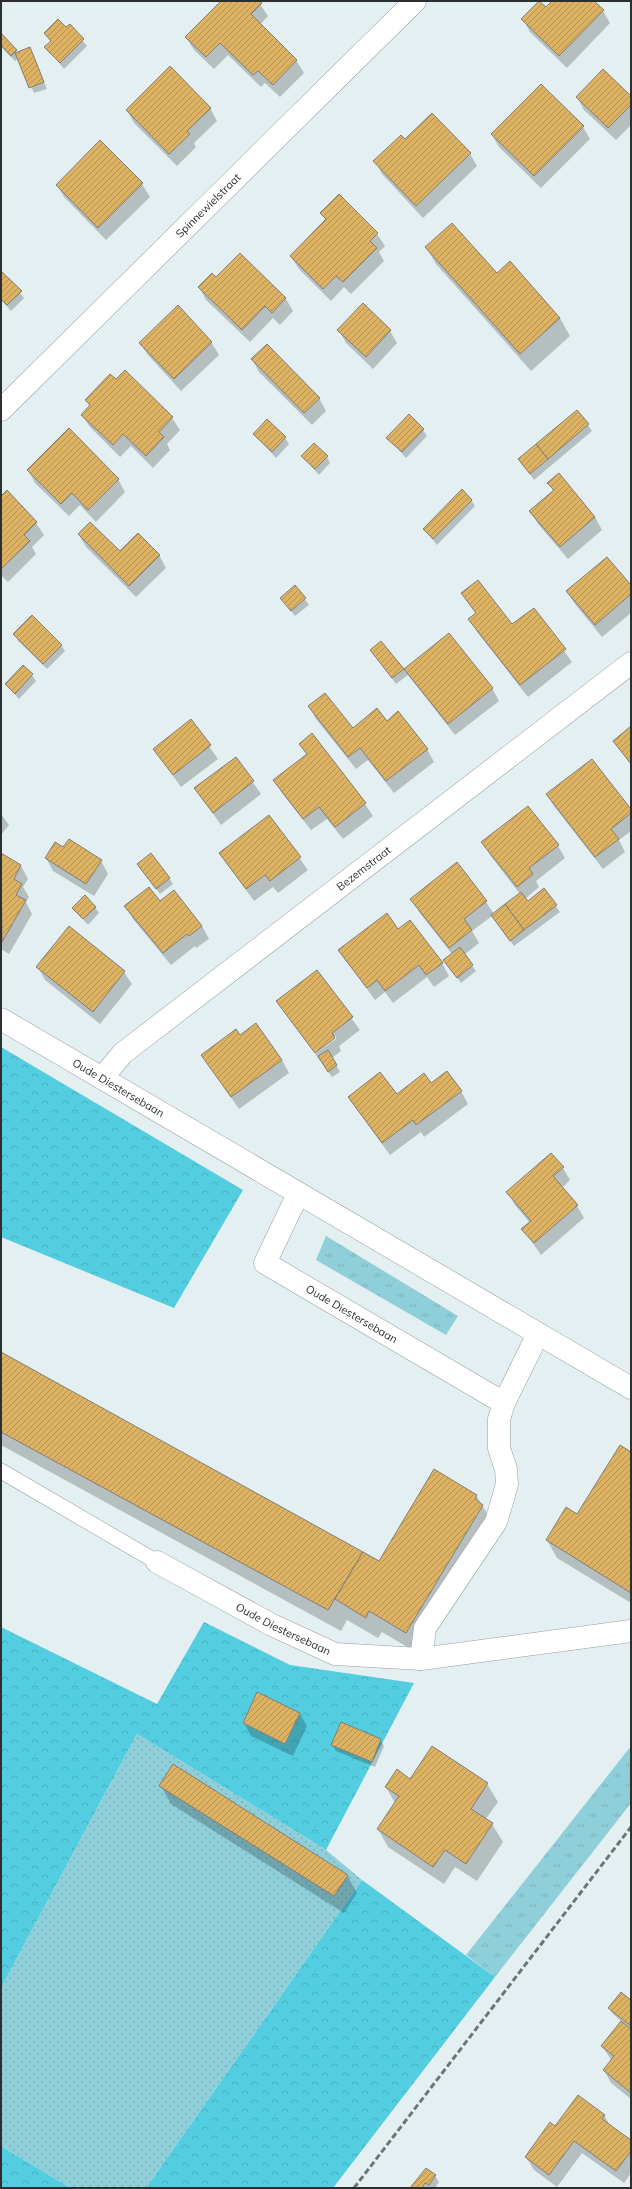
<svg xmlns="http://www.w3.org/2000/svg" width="632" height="2189" viewBox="0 0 632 2189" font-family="Mulish,sans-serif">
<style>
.grass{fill:url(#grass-tufts)}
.forest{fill:url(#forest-crowns)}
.park{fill:url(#park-dots)}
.shadow{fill:#0003}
.building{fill:url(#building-hatch);stroke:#837e77}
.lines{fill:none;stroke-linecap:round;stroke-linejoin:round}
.lane-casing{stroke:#959fa1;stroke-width:16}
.street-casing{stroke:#959fa1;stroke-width:23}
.lane{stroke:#fff;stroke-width:15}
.street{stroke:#fff;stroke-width:22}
.rail{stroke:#6f7576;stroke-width:3;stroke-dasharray:6 3;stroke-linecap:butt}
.labels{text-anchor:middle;stroke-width:3;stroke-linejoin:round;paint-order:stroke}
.street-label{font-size:11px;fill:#2b2f30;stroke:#fff}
</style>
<defs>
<pattern id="grass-tufts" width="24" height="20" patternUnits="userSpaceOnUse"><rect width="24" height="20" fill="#8ecfda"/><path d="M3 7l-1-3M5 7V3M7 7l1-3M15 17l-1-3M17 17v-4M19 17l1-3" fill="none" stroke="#7bb2bb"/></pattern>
<pattern id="forest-crowns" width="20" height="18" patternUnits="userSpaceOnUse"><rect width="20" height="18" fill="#53cde0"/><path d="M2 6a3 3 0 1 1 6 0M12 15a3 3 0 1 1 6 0" fill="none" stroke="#48b0c0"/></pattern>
<pattern id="park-dots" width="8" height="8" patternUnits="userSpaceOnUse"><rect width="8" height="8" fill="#8ecfda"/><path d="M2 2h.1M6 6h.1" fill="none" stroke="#7bb2bb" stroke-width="1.8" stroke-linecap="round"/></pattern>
<pattern id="building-hatch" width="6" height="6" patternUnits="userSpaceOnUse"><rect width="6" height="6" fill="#ddb363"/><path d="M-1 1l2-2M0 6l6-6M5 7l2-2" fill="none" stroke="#b39252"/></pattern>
</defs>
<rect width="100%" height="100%" fill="#e3eff0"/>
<g class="grass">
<path d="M326,1236L458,1316L446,1335L316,1260Z"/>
<path d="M631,1746V1803L495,1977L466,1955Z"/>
</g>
<g class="forest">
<path d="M1,1047L243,1190L174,1308L1,1237Z"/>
<path d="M204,1622L290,1665L414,1683L326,1850L137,1734L1,1988V1627L157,1704Z"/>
<path d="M362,1880L495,1977L333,2188H146Z"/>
<path d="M1,2146L71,2188H1Z"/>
</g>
<path class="park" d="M137,1734L326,1850L362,1880L146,2188H71L1,2146V1988Z"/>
<g class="shadow">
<path d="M222,1H258L268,16L260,25L296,60L304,73L280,97L265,83L261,87L228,55L214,69L194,50L186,37Z"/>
<path d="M554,1H593L603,11L610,23L567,68L530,32L523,19L546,9Z"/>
<path d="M70,25L87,46L64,69L46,47L51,42L45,34L66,29Z"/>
<path d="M1,35L17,53L33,55L47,89L34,93L18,58L15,61L1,47Z"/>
<path d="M577,97H631V125L616,140L584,110Z"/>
<path d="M210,108L217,121L194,143L196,147L177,166L134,123L127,110Z"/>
<path d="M583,127L590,139L541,188L499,147L492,135Z"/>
<path d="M405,140L470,154L477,166L423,218L382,174L375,161Z"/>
<path d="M100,141L142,184L150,197L106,240L64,197L57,185Z"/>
<path d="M339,196L377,234L385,246L379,252L384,261L351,294L344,287L331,301L299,269L291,257L326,221L322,213Z"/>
<path d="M426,247L560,318L570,336L531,371L436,264Z"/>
<path d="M240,254L286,299L293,311L280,325L273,318L250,342L206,300L199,287L216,278Z"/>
<path d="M1,272L24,298L11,311L1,300Z"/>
<path d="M339,330L390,331L397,343L373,369L346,343Z"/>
<path d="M211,342L219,355L181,391L148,355L140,343Z"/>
<path d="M252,359L319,398L326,411L312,425L259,372Z"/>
<path d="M125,372L172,418L180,430L167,444L170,450L153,468L131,446L120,457L90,427L82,415L90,407L86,400L116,381Z"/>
<path d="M588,425L592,431L534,480L519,459Z"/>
<path d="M423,430L427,436L406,458L388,438Z"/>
<path d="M254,434L285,438L289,444L276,458Z"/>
<path d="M302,456L327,457L330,463L319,475Z"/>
<path d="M28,470L118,479L125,492L96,522L80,505L69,516L35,483Z"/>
<path d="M559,474L595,517L602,530L568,559L538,524L530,511L553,491L549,483Z"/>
<path d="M7,492L36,523L44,535L32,547L36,554L8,582L1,575V497Z"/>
<path d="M471,500L475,506L437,545L424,529Z"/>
<path d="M79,535L120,553L159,555L166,568L136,597L86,547Z"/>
<path d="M295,586L309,605L295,616L281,598Z"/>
<path d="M631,586V613L602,637L575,604L567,592Z"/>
<path d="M463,594L512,626L534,609L572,662L528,697L477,632L470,619L476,614Z"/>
<path d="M15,634L61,645L65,651L47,669L18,641Z"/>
<path d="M449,634L492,688L499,701L455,735L408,675L396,684L371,650L381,642L404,670Z"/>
<path d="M32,675L36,681L19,699L6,684Z"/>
<path d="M309,706L352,729L387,722L427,749L434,762L394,793L368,760L356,769L316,719Z"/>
<path d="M191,721L218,759L181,787L154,749Z"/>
<path d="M631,728V765L614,741Z"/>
<path d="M312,735L365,804L373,816L343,839L327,819L311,830L282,793L275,780L307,755L300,744Z"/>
<path d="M236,758L261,794L221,825L195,788Z"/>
<path d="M547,794L631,811V831L619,840L625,852L603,869L554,806Z"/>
<path d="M1,814L9,825L1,835Z"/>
<path d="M269,816L308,870L278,893L273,887L254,901L220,854Z"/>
<path d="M483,843L558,846L565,858L536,881L539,887L525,899L527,902L544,890L560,912L514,946L492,916L472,931L479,943L464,955L476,971L461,983L448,966L452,954L419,912L412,899L457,864L486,902L494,914L520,894L490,855Z"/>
<path d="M63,848L101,861L108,874L94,896L53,871L46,858Z"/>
<path d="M1,855L21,866L28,879L23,887L29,897L26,902L32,914L9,954L1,949Z"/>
<path d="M138,864L169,878L173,884L160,894Z"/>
<path d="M174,891L202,926L209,939L196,948L195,946L171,965L133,919L126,906L160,903Z"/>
<path d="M95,907L99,913L88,925L73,908Z"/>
<path d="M398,930L442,963L449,976L434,987L427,977L393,1003L385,992L375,1000L339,951Z"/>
<path d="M38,967L124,972L132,984L100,1024L45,980Z"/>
<path d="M317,971L360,1030L339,1046L341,1051L332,1058L340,1072L332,1077L315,1054L336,1039V1036L314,1052L277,1002Z"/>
<path d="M240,1037L282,1060L289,1073L239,1109L202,1055Z"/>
<path d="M431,1085L461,1091L468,1104L424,1137L421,1132L390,1155L349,1098L396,1096Z"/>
<path d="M563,1168L570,1180L562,1188L577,1206L584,1218L541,1255L523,1229L530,1223L515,1205L508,1192Z"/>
<path d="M1,1353L379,1563L476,1495L495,1527L419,1654L382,1632L378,1638L347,1620L341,1631L1,1445Z"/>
<path d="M631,1453V1603L557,1558L547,1540L578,1515Z"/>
<path d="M300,1714L307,1726L293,1756L251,1736L244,1723Z"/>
<path d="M380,1739L384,1746L375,1767L336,1751L332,1745Z"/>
<path d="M433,1747L487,1784L498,1802L485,1820L492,1824L503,1842L477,1881L455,1867L444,1884L388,1847L378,1829L395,1803L386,1787L411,1780Z"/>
<path d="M161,1786L347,1875L357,1893L344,1913L171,1804Z"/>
<path d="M631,2001V2099L611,2083L604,2070L612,2061L602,2046L622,2022L613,2014L609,2008Z"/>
<path d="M604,2115L611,2127L631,2142V2173L624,2183L582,2153L557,2187L534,2170L526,2157L556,2127Z"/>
<path d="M435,2176L439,2182L435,2188H412Z"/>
</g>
<g class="building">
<path d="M221,1H260L262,3L251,14L297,60L273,85L258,71L253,75L220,43L206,57L185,37Z"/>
<path d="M539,1L546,7L552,1H594L604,10L559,56L521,19Z"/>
<path d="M58,19L66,27L70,24L84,39L60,63L44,47L51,41L44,33Z"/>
<path d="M1,33L17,50L11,56L1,45Z"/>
<path d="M30,47L44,82L29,88L15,53Z"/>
<path d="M170,66L211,108L187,131L190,134L169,154L126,110Z"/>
<path d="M603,69L631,96V105L608,128L576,97Z"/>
<path d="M541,84L584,126L534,176L491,134Z"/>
<path d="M432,113L471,153L416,206L373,161L401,135L405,139Z"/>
<path d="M100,140L143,183L98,228L56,185Z"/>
<path d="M339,194L378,233L370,241L377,248L343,282L336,276L323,289L290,256L326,219L320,213Z"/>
<path d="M452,223L497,273L510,261L560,318L520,354L425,247Z"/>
<path d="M240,253L286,298L272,313L265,306L242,330L198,287L212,273L216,277Z"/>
<path d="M1,271L22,291L7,305L1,299Z"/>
<path d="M363,303L391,330L366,357L337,330Z"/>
<path d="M178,305L212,342L174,379L139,343Z"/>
<path d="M267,344L320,398L304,413L251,359Z"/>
<path d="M125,370L173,417L159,432L164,437L146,456L123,434L113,445L81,415L90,405L85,400L110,374L116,379Z"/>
<path d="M577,410L589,424L548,459L536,444Z"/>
<path d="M409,414L424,429L402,452L386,438Z"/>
<path d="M267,419L286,437L272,452L253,434Z"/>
<path d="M69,428L119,479L88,510L72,493L61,504L27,470Z"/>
<path d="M314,443L328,456L315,469L301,456Z"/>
<path d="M536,444L548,459L530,474L518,459Z"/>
<path d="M559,473L595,517L560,547L529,511L554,490L547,483Z"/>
<path d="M462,489L472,500L433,539L423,529Z"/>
<path d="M7,490L37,522L24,535L30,541L1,569V496Z"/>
<path d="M90,522L120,551L138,533L160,555L129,586L78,534Z"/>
<path d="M607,557L631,585V594L595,625L566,591Z"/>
<path d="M478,580L512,624L534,608L566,649L520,685L468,619L476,613L461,593Z"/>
<path d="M295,585L306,598L291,611L280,598Z"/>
<path d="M32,615L62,645L43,664L13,634Z"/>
<path d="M449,633L493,688L448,724L404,669Z"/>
<path d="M381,641L404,669L392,678L370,650Z"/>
<path d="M23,665L33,674L15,694L5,684Z"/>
<path d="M325,693L353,728L377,708L387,721L398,711L428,749L386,781L360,748L348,757L308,706Z"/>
<path d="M191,719L211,745L173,775L153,749Z"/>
<path d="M631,726V764L613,741Z"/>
<path d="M312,733L366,803L335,827L319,807L303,819L273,780L307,754L299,744Z"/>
<path d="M236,757L254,781L213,813L194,788Z"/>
<path d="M592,759L631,809V813L611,829L619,839L595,857L546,794Z"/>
<path d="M528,806L559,845L529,868L533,874L517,887L481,842Z"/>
<path d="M269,815L301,857L270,881L265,875L246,889L219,853Z"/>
<path d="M69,839L102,860L86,884L45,858L55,842L63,847Z"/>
<path d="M1,853L21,865L14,879L22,884L16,895L26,900L2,942Z"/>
<path d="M151,853L170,878L156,889L137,864Z"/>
<path d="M457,862L487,901L464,919L472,930L449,948L410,899Z"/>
<path d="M149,887L160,901L174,890L202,926L189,936L187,934L163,953L124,906Z"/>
<path d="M544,888L557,905L524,930L505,904L521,892L528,901Z"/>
<path d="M85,895L96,907L83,919L72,908Z"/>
<path d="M505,904L524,930L510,941L491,915Z"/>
<path d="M387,913L398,929L410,920L443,963L426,975L419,965L385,991L377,980L367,988L338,950Z"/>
<path d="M69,926L125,971L93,1012L36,967Z"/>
<path d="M460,947L473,965L457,978L443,960Z"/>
<path d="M317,970L353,1017L332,1033L335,1038L315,1053L276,1001Z"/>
<path d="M256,1023L282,1060L231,1097L201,1055L236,1029L240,1035Z"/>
<path d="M328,1050L337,1065L328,1072L318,1056Z"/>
<path d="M447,1071L462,1091L416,1125L413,1120L382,1143L348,1097L380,1072L397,1094L424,1073L431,1083Z"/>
<path d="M551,1153L564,1167L553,1176L578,1205L534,1243L521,1229L531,1221L506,1192Z"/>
<path d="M1,1352L363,1552L328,1610L1,1432Z"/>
<path d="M620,1445L631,1452V1593L546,1540L566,1507L577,1514Z"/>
<path d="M434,1469L477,1495L475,1499L483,1505L406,1633L369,1611L366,1618L335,1599L363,1552L379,1561Z"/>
<path d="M257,1692L300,1713L285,1744L243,1723Z"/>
<path d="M341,1722L381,1739L372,1762L331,1745Z"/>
<path d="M432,1746L488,1783L471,1809L493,1823L466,1864L445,1850L433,1867L377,1829L399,1796L385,1787L397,1769L410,1779Z"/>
<path d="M173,1764L348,1875L334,1896L159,1786Z"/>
<path d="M621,1992L631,2000V2026L608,2008Z"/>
<path d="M621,2021L631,2029V2093L603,2070L614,2056L601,2046Z"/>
<path d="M578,2095L605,2115L602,2119L631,2140V2151L616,2171L574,2141L549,2175L525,2157L550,2122L555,2126Z"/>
<path d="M426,2168L436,2175L429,2185L425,2183L422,2188H410Z"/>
</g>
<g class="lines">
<g class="lane-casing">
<path id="lane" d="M1,1471L157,1562"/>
</g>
<g class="street-casing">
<g id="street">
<path id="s1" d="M1,410L415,1"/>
<path id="s2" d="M1,1019L631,1388"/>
<path id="s3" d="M102,1078L123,1053L631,663"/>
<path id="s4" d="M298,1194L265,1263L504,1403L538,1334"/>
<path id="s5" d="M157,1562L272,1625L335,1654L421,1659L631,1631"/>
<path d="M421,1659L425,1628L496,1522L502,1502L507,1484L506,1469L499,1448V1419L504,1403"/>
</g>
</g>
<use href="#lane" class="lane"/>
<use href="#street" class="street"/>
<path class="rail" d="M354,2188L631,1827"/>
</g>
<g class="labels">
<g class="street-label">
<text dy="4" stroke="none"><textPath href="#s1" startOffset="291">Spinnewielstraat</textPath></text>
<text dy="4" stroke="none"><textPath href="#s3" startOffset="336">Bezemstraat</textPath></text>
<text dy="4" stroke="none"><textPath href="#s2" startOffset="136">Oude Diestersebaan</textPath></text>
<text dy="4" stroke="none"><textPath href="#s4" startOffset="177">Oude Diestersebaan</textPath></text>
<text dy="4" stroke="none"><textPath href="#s5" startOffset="143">Oude Diestersebaan</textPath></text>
</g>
</g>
<rect width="632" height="2189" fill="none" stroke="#2b2f30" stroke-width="4"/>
</svg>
